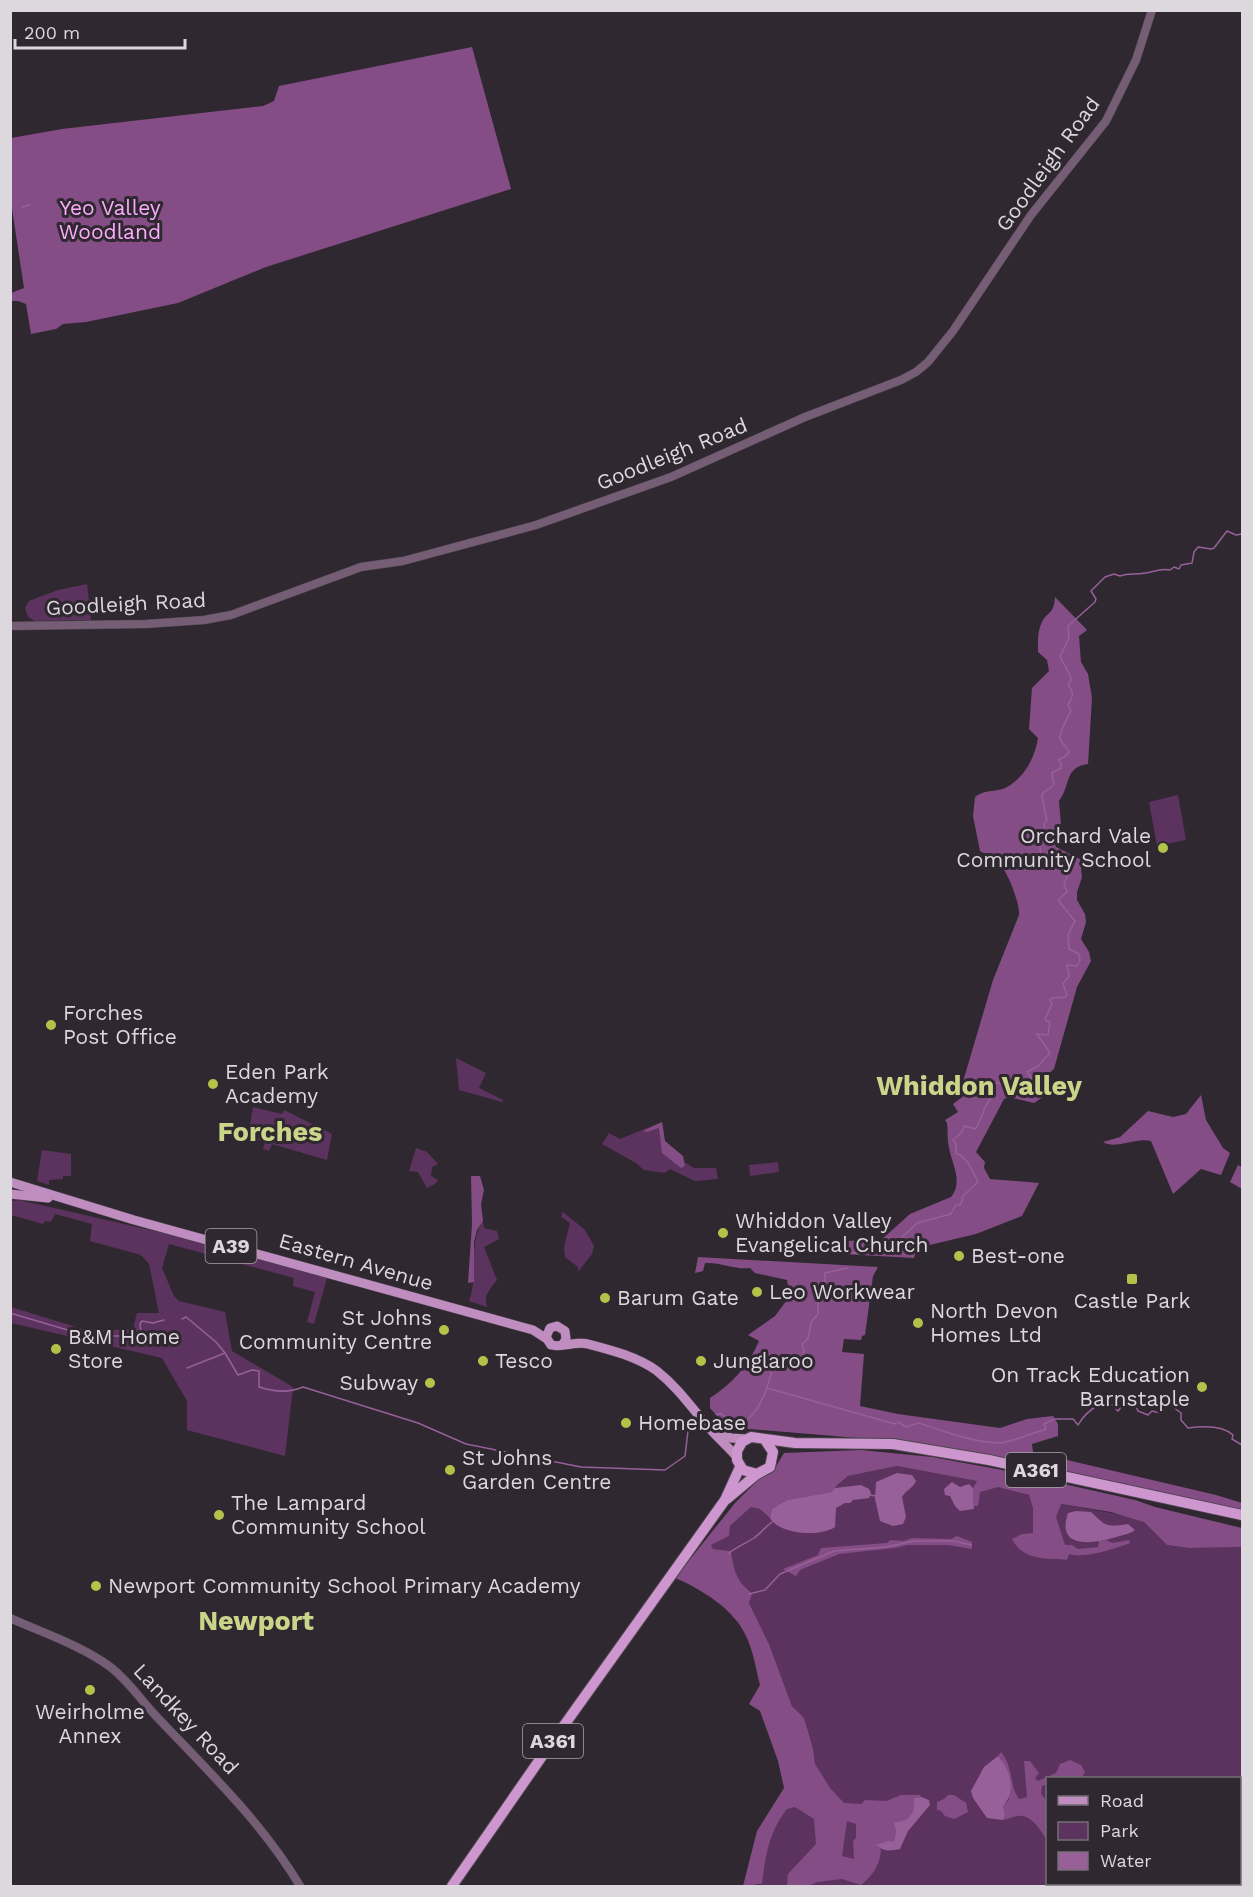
<svg xmlns="http://www.w3.org/2000/svg" width="1253" height="1897" viewBox="0 0 1253 1897" font-family="'Work Sans',sans-serif">
<style>
.green{fill:#5c335e;fill-rule:evenodd}
.forest{fill:#844d86;fill-rule:evenodd}
.water{fill:#976099}
.lines{fill:none;stroke-linecap:round;stroke-linejoin:round}
.stream{stroke:#976099;stroke-width:1.5}
.tertiary-casing{stroke:#4c444c;stroke-width:9}
.primary-casing{stroke:#4c444c;stroke-width:10}
.trunk-casing{stroke:#4c444c;stroke-width:12}
.tertiary{stroke:#755d76;stroke-width:8}
.primary{stroke:#bf8dc0;stroke-width:9}
.trunk{stroke:#ce96cf;stroke-width:10}
.poi-dot{fill:#b4c24a;stroke:#302830;stroke-width:2}
.labels{text-anchor:middle;stroke-width:6;stroke-linejoin:round;paint-order:stroke}
.shield{fill:#302830;stroke:#a9a3a9;stroke-width:1.5}
.shield-label{font-size:20px;font-weight:bold;fill:#ddd8dd}
.street-label{font-size:21px;fill:#ddd8dd;stroke:#302830}
.park-label{font-size:21px;fill:#fbacfd;stroke:#302830}
.poi-label{font-size:21px;fill:#ddd8dd;stroke:#302830;text-anchor:start}
.district-label{font-size:27px;font-weight:bold;fill:#c9d588;stroke:#302830}
</style>
<rect width="100%" height="100%" fill="#302830"/>
<g class="green">
<path d="M87,584L91,620L35,621L28,617L25,608L29,601L58,590Z"/>
<path d="M1178,795L1186,840L1157,846L1149,802Z"/>
<path d="M456,1058L486,1073L479,1088L503,1100L502,1102L459,1090Z"/>
<path d="M253,1107L282,1114L284,1110L332,1134L327,1160L272,1144L269,1151L263,1149L265,1142L248,1137Z"/>
<path d="M662,1122L666,1151L694,1168H716L718,1179L695,1181L670,1169L665,1173L644,1170L636,1163L602,1144L609,1133L620,1139Z"/>
<path d="M416,1148L427,1152L438,1164L432,1167L431,1176L438,1180L435,1184L427,1188L418,1172L409,1171Z"/>
<path d="M42,1150L71,1154V1176H63V1179L49,1180V1185L37,1181Z"/>
<path d="M778,1162L779,1172L750,1176L749,1165Z"/>
<path d="M19,1200L168,1234L327,1278L314,1324L307,1322L315,1292L293,1286L294,1278L169,1244L162,1268L174,1296L179,1301L225,1312L232,1351L293,1387L285,1456L187,1430V1401L162,1358L11,1323V1307L89,1331L133,1329L137,1313H159L149,1264L141,1255L90,1241L92,1224L55,1214L51,1222L45,1221L43,1224L11,1215V1201Z"/>
<path d="M563,1212L585,1230L594,1246L592,1254L578,1272V1267L565,1257L564,1247L570,1223L561,1217Z"/>
<path d="M483,1221L484,1228L497,1231L499,1239L484,1247L497,1280C490,1289 483,1296 487,1307L469,1301C479,1275 467,1246 483,1221Z"/>
<path d="M897,1466L978,1481L1060,1504L1129,1516L1144,1522L1167,1545L1189,1548L1242,1547V1886H761L767,1846L772,1832L815,1764L813,1748L804,1719L792,1706L769,1644L749,1603L752,1593C749,1589 745,1588 741,1584C734,1574 733,1563 731,1551L713,1549L711,1544L729,1536L730,1526L751,1507L836,1486L848,1476ZM1048,1778H1240V1884H1048Z"/>
</g>
<g class="forest">
<path d="M472,47L511,189L266,267L178,303L86,322L63,324L56,329L31,334L26,304L18,301H11V293L24,288L11,202V138L62,129L263,106L274,101L279,86Z"/>
<path d="M1055,597L1087,630L1079,636L1081,662L1088,674L1092,698L1088,764C1064,767 1071,785 1059,801L1061,826L1055,844L1056,847L1080,859L1082,877L1077,892V900L1085,914L1086,922L1081,939L1089,952L1091,961L1077,987L1054,1069L1048,1074L1043,1097L1034,1103L1009,1097L1004,1099L976,1152L985,1162L984,1168L990,1179L1039,1183L1022,1216L976,1234L917,1248L914,1258L843,1254L844,1241L881,1240L910,1214L951,1197C964,1181 951,1163 949,1147C947,1139 948,1130 947,1123L945,1120L958,1112L953,1104L966,1094L962,1085L993,980L1019,915C1020,903 1007,869 997,861C993,857 985,854 980,851L973,816L975,797C987,788 996,793 1007,787C1025,777 1035,757 1038,738L1029,729L1032,688L1049,671L1047,660L1038,652C1038,642 1037,632 1042,622C1048,611 1054,614 1055,597Z"/>
<path d="M1201,1095L1206,1120L1223,1148L1230,1153L1221,1175L1201,1169L1173,1194L1151,1141C1135,1137 1116,1150 1103,1142L1120,1137L1148,1111L1173,1117L1186,1114Z"/>
<path d="M662,1122L665,1141L683,1156L685,1166L681,1168L662,1153L659,1128L647,1132L643,1131Z"/>
<path d="M1238,1165L1242,1167V1189L1230,1182Z"/>
<path d="M471,1176H480L484,1190L481,1204L483,1221L477,1230L474,1242V1282L468,1283L472,1224Z"/>
<path d="M698,1257L878,1267L873,1276L865,1335L862,1336L861,1340L844,1339L842,1352L864,1354L860,1406L898,1414L1000,1428L1027,1419L1053,1416L1058,1424V1436L1032,1444L1033,1452L1216,1495L1242,1503V1511L906,1442L737,1428L725,1425L710,1408V1398C732,1384 749,1365 759,1341L748,1335L775,1316L790,1296L787,1280L755,1273L750,1268C735,1270 721,1262 705,1263L703,1271L695,1273Z"/>
<path d="M861,1450L932,1457L1002,1470L1135,1500L1155,1507L1242,1528V1547L1189,1548L1167,1545L1144,1522L1111,1512L1061,1504L1056,1517L1065,1545H1072L1078,1549L1098,1547L1099,1541L1106,1540L1113,1543L1129,1540L1130,1543C1114,1549 1084,1559 1069,1554L1067,1560C1045,1558 1023,1561 1012,1539L1022,1534L1033,1533V1508L1029,1495L998,1487L980,1492L978,1506H974L973,1488L977,1481L897,1466L848,1476L836,1486L833,1492L787,1500L772,1509L770,1518L760,1509L751,1507L730,1526L729,1536L711,1545L713,1549L731,1551C733,1563 734,1574 742,1584C745,1588 749,1589 752,1594L749,1603L769,1644L792,1706L804,1718L813,1748L815,1764L830,1788L844,1803L861,1804L865,1800L886,1801L901,1795H920L921,1797L914,1798L913,1812L896,1831L894,1842L877,1846L881,1849C880,1865 873,1875 861,1885L842,1879L817,1882L808,1886H787L788,1874L816,1844L814,1819L795,1807L787,1809C768,1834 766,1854 762,1884L743,1886L757,1831L784,1788L778,1761L760,1711L749,1704L760,1685C756,1669 753,1650 746,1636C735,1610 700,1588 675,1578L735,1503L760,1478L772,1473L784,1453ZM847,1821L856,1824V1838L853,1841L854,1859L842,1856Z"/>
<path d="M957,1536L972,1542V1549L948,1545H908L895,1548L839,1554L800,1570L796,1576L783,1569L818,1555L821,1548L887,1543L890,1540L903,1541L912,1538L951,1539Z"/>
<path d="M1001,1752C1014,1768 1009,1786 1019,1799L1027,1797L1024,1761H1030L1039,1773L1035,1778L1038,1781L1056,1773L1060,1764L1070,1760L1081,1765L1085,1772L1081,1778H1048L1047,1784L1042,1786L1041,1794L1047,1801V1840C1041,1831 1031,1813 1017,1816C1012,1817 1008,1819 1003,1820L1005,1815L1003,1806L1009,1800L1002,1760L998,1756Z"/>
<path d="M948,1795H954L966,1803L968,1812L954,1819L945,1816L941,1811L937,1810V1802L944,1799Z"/>
</g>
<g class="water">
<path d="M897,1473L912,1475L916,1481C912,1489 906,1490 902,1497L906,1517L903,1524L893,1526L880,1521L875,1499L876,1482Z"/>
<path d="M952,1482L960,1487L969,1484L973,1488L974,1509L960,1511L955,1506L950,1496L945,1495L944,1489Z"/>
<path d="M861,1485L869,1489L871,1493L869,1498L853,1500L850,1503H845L836,1508L835,1527C820,1537 780,1535 770,1518L772,1509L787,1500L832,1492L835,1488Z"/>
<path d="M1076,1511L1091,1512C1107,1527 1106,1527 1128,1524L1135,1530C1128,1535 1121,1535 1113,1538C1091,1544 1056,1549 1068,1513Z"/>
<path d="M998,1756C1011,1770 1016,1793 1003,1806L1005,1815L1003,1820L987,1818L973,1798L971,1791L984,1767Z"/>
<path d="M921,1797L929,1800L930,1805L908,1831L900,1849C891,1851 884,1852 876,1845L888,1841L894,1842L896,1831L894,1823L906,1820L913,1812L914,1798Z"/>
</g>
<g class="lines">
<g class="stream">
<path d="M22,207L30,205"/>
<path d="M848,1253H869L875,1251L882,1244H895L917,1223L951,1214L955,1206L961,1204L963,1196L978,1182C972,1170 968,1158 956,1153V1144L953,1140L960,1134L965,1126L975,1129C979,1125 979,1119 983,1114C984,1103 996,1097 995,1085L997,1083L1008,1085L1016,1083L1027,1090L1034,1082L1027,1072L1038,1066L1050,1053L1037,1034L1048,1035L1050,1022L1046,1021L1045,1019L1052,1004L1050,1000L1052,998L1065,997L1067,995L1063,984L1069,976L1067,965L1077,966L1080,960L1079,954L1069,949L1068,935L1075,921L1058,900L1067,892L1064,883L1070,871C1063,865 1052,865 1045,859C1033,849 1047,835 1044,823L1047,821L1042,796L1043,793L1054,785L1052,773L1061,768V763L1058,760L1067,755L1069,752C1067,747 1062,744 1060,739C1058,734 1068,717 1071,711L1068,705C1073,695 1075,694 1068,685L1071,681L1070,675L1060,657L1069,638L1068,626L1095,602L1096,599L1091,591L1105,577L1114,574L1120,576C1129,573 1135,575 1145,573C1154,572 1160,568 1170,570L1174,567L1179,569L1181,565L1192,563L1194,552L1198,547L1211,549L1214,548L1227,531L1236,535L1242,534"/>
<path d="M10,1313L88,1336H138L141,1333L140,1324L142,1321L153,1323L164,1320"/>
<path d="M182,1319L186,1317L216,1342L225,1353L238,1375L252,1370L259,1371V1387C274,1392 289,1393 303,1387L418,1423L466,1444L581,1467L665,1470L685,1456L688,1431L696,1426"/>
<path d="M187,1368L225,1353"/>
<path d="M767,1387L775,1362L783,1361L802,1365L804,1350L802,1344L808,1339L811,1322L818,1314V1299L825,1291V1273L847,1268"/>
<path d="M716,1414H722C724,1416 726,1419 729,1420C749,1432 762,1401 767,1388L895,1424L898,1422L906,1427L919,1423C942,1431 973,1442 998,1443C1010,1443 1031,1433 1044,1430L1046,1429L1044,1424L1054,1419H1073L1078,1425C1083,1416 1091,1409 1100,1404L1108,1406L1116,1404V1409L1118,1411L1125,1402L1133,1401L1138,1411L1148,1415L1152,1411L1160,1413L1162,1405L1169,1404L1181,1413V1420L1188,1428C1203,1426 1222,1425 1233,1435L1232,1439L1242,1445"/>
<path d="M870,1495L876,1496"/>
<path d="M728,1554C736,1547 745,1544 754,1538C760,1534 765,1527 772,1522"/>
<path d="M749,1594L765,1590L780,1574L834,1551L886,1547L914,1541H954L971,1545"/>
<path d="M1202,1884L1206,1886"/>
</g>
<g class="tertiary-casing">
<g id="tertiary">
<path d="M10,626L146,624L204,620L231,615L361,567L403,561L536,525L671,477L805,417L901,380L916,372L928,362L953,331L1031,215L1106,121L1136,60L1152,10"/>
<path d="M10,1618C43,1633 80,1645 109,1666C127,1679 140,1699 156,1716C207,1770 262,1822 300,1886"/>
</g>
</g>
<g class="primary-casing">
<g id="primary">
<path d="M10,1182L134,1220L533,1330L547,1339"/>
<path d="M10,1194L48,1198"/>
<path d="M563,1344L566,1339L565,1331L557,1326L550,1328L546,1337L551,1345C562,1348 575,1341 588,1344C611,1350 638,1357 657,1371C676,1386 689,1404 704,1422C714,1434 726,1445 736,1456"/>
<path d="M716,1431L731,1438L747,1439"/>
</g>
</g>
<g class="trunk-casing">
<g id="trunk">
<path d="M765,1440L773,1452L770,1467L757,1474L743,1470L737,1460V1451L742,1442L751,1437L795,1443L893,1444L989,1460L1242,1515"/>
<path d="M727,1499L757,1474"/>
<path d="M452,1886L545,1752L725,1500L740,1467"/>
</g>
</g>
<use href="#tertiary" class="tertiary"/>
<use href="#primary" class="primary"/>
<use href="#trunk" class="trunk"/>
</g>
<g class="poi-dot">
<circle cx="1163" cy="848" r="6"/>
<circle cx="51" cy="1025" r="6"/>
<circle cx="213" cy="1084" r="6"/>
<circle cx="723" cy="1233" r="6"/>
<circle cx="959" cy="1256" r="6"/>
<rect x="1126" y="1273" width="12" height="12" rx="3"/>
<circle cx="757" cy="1292" r="6"/>
<circle cx="605" cy="1298" r="6"/>
<circle cx="918" cy="1323" r="6"/>
<circle cx="444" cy="1330" r="6"/>
<circle cx="56" cy="1349" r="6"/>
<circle cx="483" cy="1361" r="6"/>
<circle cx="701" cy="1361" r="6"/>
<circle cx="430" cy="1383" r="6"/>
<circle cx="1202" cy="1387" r="6"/>
<circle cx="626" cy="1423" r="6"/>
<circle cx="450" cy="1470" r="6"/>
<circle cx="219" cy="1515" r="6"/>
<circle cx="96" cy="1586" r="6"/>
<circle cx="90" cy="1690" r="6"/>
</g>
<g class="labels">
<g class="shield">
<rect x="205.5" y="1229" width="51" height="34" rx="4.5"/>
<rect x="1006" y="1453" width="60" height="34" rx="4.5"/>
<rect x="523" y="1724" width="60" height="34" rx="4.5"/>
</g>
<g class="shield-label">
<text x="231" y="1253">A39</text>
<text x="1036" y="1477">A361</text>
<text x="553" y="1748">A361</text>
</g>
<g class="street-label">
<text transform="translate(1048 164) rotate(-54)" y="7">Goodleigh Road</text>
<text transform="translate(672 454) rotate(-22)" y="7">Goodleigh Road</text>
<text transform="translate(126 604) rotate(-3)" y="7">Goodleigh Road</text>
<text transform="translate(356 1262) rotate(16)" y="7">Eastern Avenue</text>
<text transform="translate(186 1719) rotate(47)" y="7">Landkey Road</text>
</g>
<g class="park-label">
<text x="110" y="215">Yeo Valley<tspan x="110" dy="24">Woodland</tspan></text>
</g>
<g class="poi-label">
<text x="1151" y="843" text-anchor="end">Orchard Vale<tspan x="1151" dy="24">Community School</tspan></text>
<text x="63" y="1020">Forches<tspan x="63" dy="24">Post Office</tspan></text>
<text x="225" y="1079">Eden Park<tspan x="225" dy="24">Academy</tspan></text>
<text x="735" y="1228">Whiddon Valley<tspan x="735" dy="24">Evangelical Church</tspan></text>
<text x="971" y="1263">Best-one</text>
<text x="769" y="1299">Leo Workwear</text>
<text x="617" y="1305">Barum Gate</text>
<text x="1132" y="1308" text-anchor="middle">Castle Park</text>
<text x="930" y="1318">North Devon<tspan x="930" dy="24">Homes Ltd</tspan></text>
<text x="432" y="1325" text-anchor="end">St Johns<tspan x="432" dy="24">Community Centre</tspan></text>
<text x="68" y="1344">B&amp;M Home<tspan x="68" dy="24">Store</tspan></text>
<text x="495" y="1368">Tesco</text>
<text x="713" y="1368">Junglaroo</text>
<text x="1190" y="1382" text-anchor="end">On Track Education<tspan x="1190" dy="24">Barnstaple</tspan></text>
<text x="418" y="1390" text-anchor="end">Subway</text>
<text x="638" y="1430">Homebase</text>
<text x="462" y="1465">St Johns<tspan x="462" dy="24">Garden Centre</tspan></text>
<text x="231" y="1510">The Lampard<tspan x="231" dy="24">Community School</tspan></text>
<text x="108" y="1593">Newport Community School Primary Academy</text>
<text x="90" y="1719" text-anchor="middle">Weirholme<tspan x="90" dy="24">Annex</tspan></text>
</g>
<g class="district-label">
<text x="979" y="1095">Whiddon Valley</text>
<text x="270" y="1141">Forches</text>
<text x="256" y="1630">Newport</text>
</g>
</g>
<rect width="1253" height="1897" fill="none" stroke="#ddd8dd" stroke-width="24"/>
<rect x="1046" y="1777" width="195" height="108" fill="#302830" stroke="#756e75" stroke-width="1.5"/>
<rect x="1058" y="1796" width="30" height="9" fill="#bf8dc0" stroke="#756e75" stroke-width="1.5"/>
<text x="1100" y="1807" font-size="18" fill="#ddd8dd">Road</text>
<rect x="1058" y="1822" width="30" height="18" fill="#5c335e" stroke="#756e75" stroke-width="1.5"/>
<text x="1100" y="1837" font-size="18" fill="#ddd8dd">Park</text>
<rect x="1058" y="1852" width="30" height="18" fill="#976099" stroke="#756e75" stroke-width="1.5"/>
<text x="1100" y="1867" font-size="18" fill="#ddd8dd">Water</text>
<path d="M15 39v9h170v-9" fill="none" stroke="#ddd8dd" stroke-width="3"/>
<text x="24" y="39" font-size="18" fill="#ddd8dd" stroke="#302830" stroke-width="4.5" paint-order="stroke">200 m</text>
</svg>
